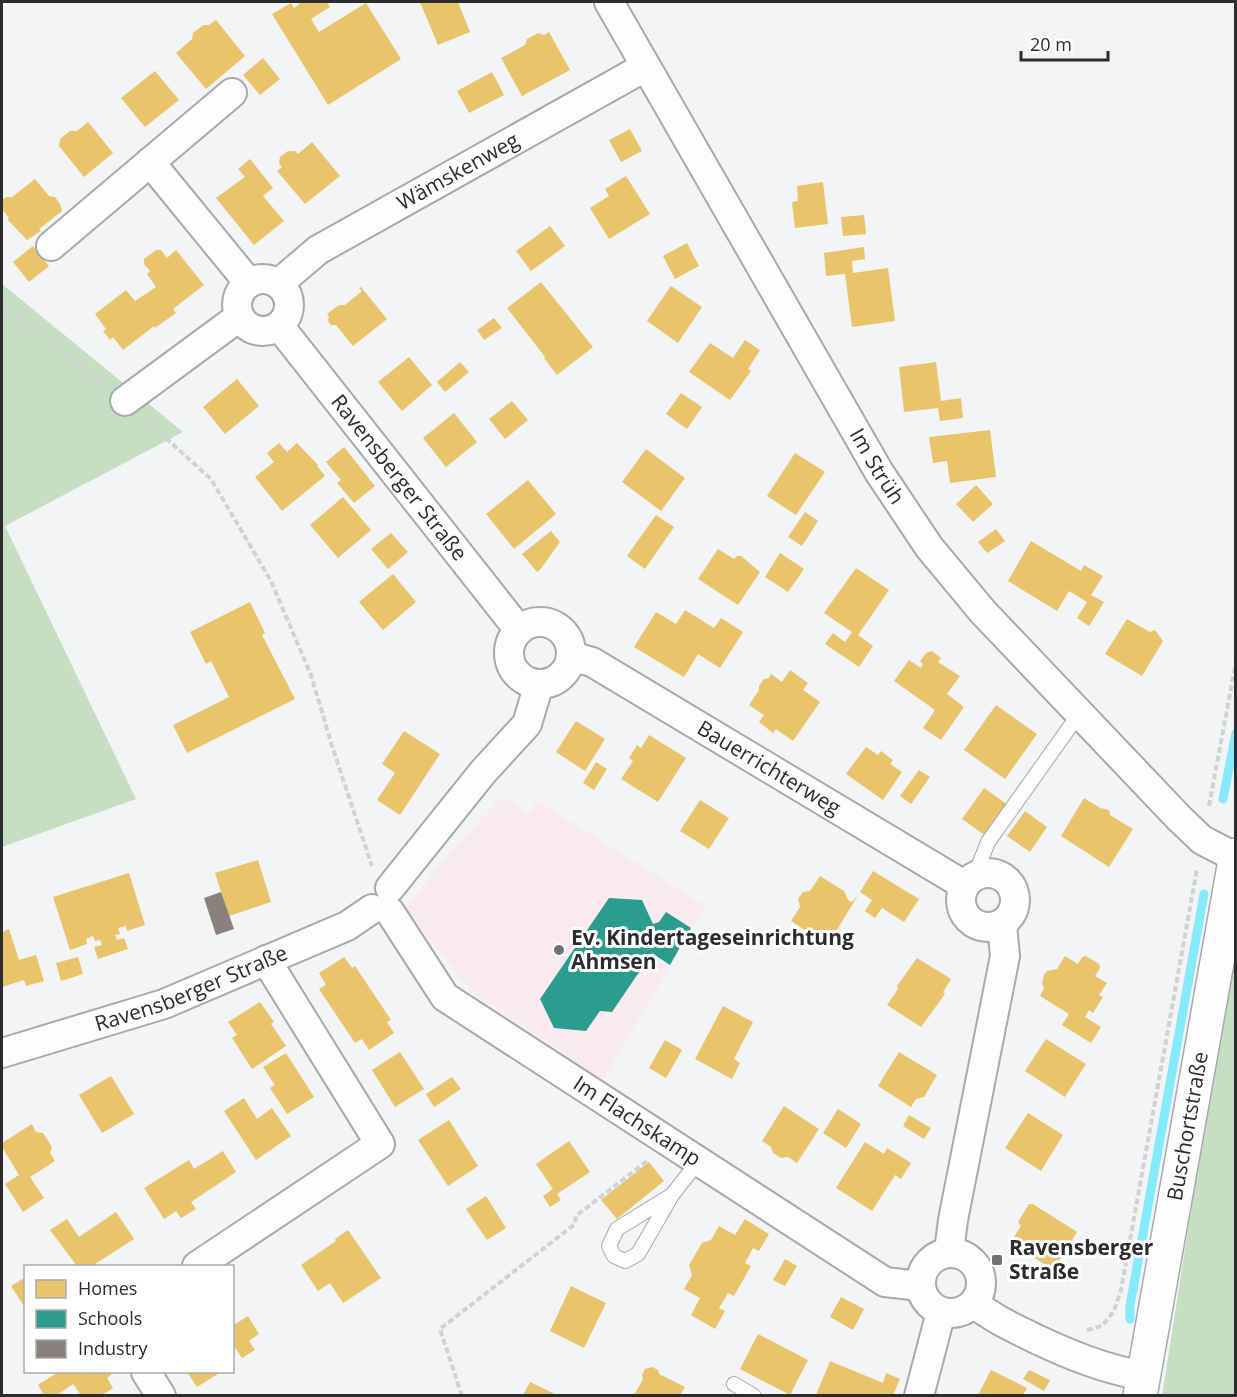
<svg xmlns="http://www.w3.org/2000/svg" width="1237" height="1397" viewBox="0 0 1237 1397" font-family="'Open Sans',sans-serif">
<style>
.education{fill:#f8eaef}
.green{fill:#c6dfc3}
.homes{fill:#e9c46a}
.schools{fill:#2a9d8f}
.industry{fill:#8a817c}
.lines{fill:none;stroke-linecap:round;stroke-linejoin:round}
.stream{stroke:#85ebfb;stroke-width:9}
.service-casing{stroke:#a7a9ab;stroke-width:16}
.minor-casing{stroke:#a7a9ab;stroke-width:32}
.secondary-casing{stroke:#a7a9ab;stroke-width:36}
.path{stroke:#d1d2d2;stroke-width:4;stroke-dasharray:6 3;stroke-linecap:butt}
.service{stroke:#fdfdfe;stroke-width:14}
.minor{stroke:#fdfdfe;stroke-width:28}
.secondary{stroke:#fdfdfe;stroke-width:33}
.poi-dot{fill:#717274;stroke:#fff;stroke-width:2}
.labels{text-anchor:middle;stroke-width:6;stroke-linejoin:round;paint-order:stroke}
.street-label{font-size:21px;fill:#2b2c2e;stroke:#fff}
.poi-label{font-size:21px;font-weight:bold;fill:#2b2c2e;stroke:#fff;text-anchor:start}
</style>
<rect width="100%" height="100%" fill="#f2f4f6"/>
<path class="education" d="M502,797L529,814L537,801L705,906L603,1080L471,991L406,909L444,859Z"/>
<g class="green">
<path d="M2,284L183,432L5,526L136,799L2,847Z"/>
<path d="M1235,931V1395L1162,1396Z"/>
</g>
<g class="homes">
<path d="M302,2H327L330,7L311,19L319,32L366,3L401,59L328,105L272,14L291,3L294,8Z"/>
<path d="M420,2H458L470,32L438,45Z"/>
<path d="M216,20L245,56L206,89L176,53L192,39L193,33L203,25H209Z"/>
<path d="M549,32L570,70L522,96L501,58L525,45L527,39L538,33L544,35Z"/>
<path d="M263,58L280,79L260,95L243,75Z"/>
<path d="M155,71L179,100L145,127L121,98Z"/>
<path d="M492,72L504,95L469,113L457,91Z"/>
<path d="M88,122L113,153L84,177L59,146L60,139L70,131H77Z"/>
<path d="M630,129L642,151L621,162L609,140Z"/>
<path d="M312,142L340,176L305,204L277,171L282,167L279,163L280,157L288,151H295L298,154Z"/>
<path d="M250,159L273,188L263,196L284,221L254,245L216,198L245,177L238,169Z"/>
<path d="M626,176L650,214L609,239L590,208L609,196L605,189Z"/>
<path d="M35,179L49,196L55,197L60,204L62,211L39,229L41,231L27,240L7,219L9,218L2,209V200L6,197H12Z"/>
<path d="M823,182L828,224L795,228L792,202L798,201L797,186Z"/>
<path d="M864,215L866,234L843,236L841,217Z"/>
<path d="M550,226L565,246L531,271L516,251Z"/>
<path d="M687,243L699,266L675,279L663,256Z"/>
<path d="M33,246L49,266L29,282L13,262Z"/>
<path d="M864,247L865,259L852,261L853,273L888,268L895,321L852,327L845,274L826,276L824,253Z"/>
<path d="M156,250H161L167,258L176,250L204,285L173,309L176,313L155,328L154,326L123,350L113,337L110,340L103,331L106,329L95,314L126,290L135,301L156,287L147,274L150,271L144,264V259Z"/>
<path d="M541,282L593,347L557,375L544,358L545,357L507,308Z"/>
<path d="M671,286L702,307L678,343L647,321Z"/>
<path d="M361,287L387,319L353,346L336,325H331L328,321L329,317L327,314L339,305H345L362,291L359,288Z"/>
<path d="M494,318L502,328L484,340L477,330Z"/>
<path d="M745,340L760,350L748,369L751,371L730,400L689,372L710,343L733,358Z"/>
<path d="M409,357L432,385L402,411L378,382Z"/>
<path d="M460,362L469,372L445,392L437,382Z"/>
<path d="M936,362L941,401L961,398L963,418L940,421L938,408L904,412L899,367Z"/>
<path d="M237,379L259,406L225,434L203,407Z"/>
<path d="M681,393L702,407L687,429L666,414Z"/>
<path d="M512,401L528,420L505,439L489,419Z"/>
<path d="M454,413L477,442L446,467L423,438Z"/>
<path d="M990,430L996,477L950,483L947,461L933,463L929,437Z"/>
<path d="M279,443L287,452L297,443L318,465L317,466L325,476L282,511L255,477L274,462L267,453Z"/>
<path d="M344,447L375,486L354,503L337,483L341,480L326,462Z"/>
<path d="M646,449L685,478L661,511L622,482Z"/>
<path d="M795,453L825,472L796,515L767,496Z"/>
<path d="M528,480L556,514L514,549L486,514Z"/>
<path d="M976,485L993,504L973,522L956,504Z"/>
<path d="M343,497L371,530L338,558L310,525Z"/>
<path d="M805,512L818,521L802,546L788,537Z"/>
<path d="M656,515L674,527L645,569L627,556Z"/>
<path d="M996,529L1005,541L987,553L978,542Z"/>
<path d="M551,531L560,542L540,570L537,572L522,554Z"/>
<path d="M391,533L408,552L388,569L371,549Z"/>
<path d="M1031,541L1081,571L1084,565L1103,576L1091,595L1104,602L1089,626L1077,618L1087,602L1069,591L1057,611L1008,581Z"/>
<path d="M718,549L734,559L737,556H741L760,572L738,605L698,579Z"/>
<path d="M780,553L804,569L788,592L765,577Z"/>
<path d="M856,568L889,590L858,635L873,646L859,667L825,644L833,633L845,642L852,632L824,613Z"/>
<path d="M393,574L416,602L383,630L359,602Z"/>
<path d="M250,602L265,633L262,635L295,699L187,753L173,725L229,697L211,661L206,664L190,632Z"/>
<path d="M685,610L714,628L721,618L743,632L720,668L698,654L684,677L634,647L656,612L676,624Z"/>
<path d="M1127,619L1150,632L1155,630L1163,641L1142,676L1105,654Z"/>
<path d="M932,651L941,658L938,662L960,676L947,694L964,707L941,740L923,728L935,710L894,681L909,660L921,668L923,664L920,661L926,653Z"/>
<path d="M790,670L808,683L803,690L820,702L793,741L776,729L773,733L759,722L764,715L749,705L759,690V686L764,679L769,678L771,674L782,682Z"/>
<path d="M996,705L1037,734L1005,779L964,750Z"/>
<path d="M576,721L605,739L585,771L556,752Z"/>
<path d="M404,731L440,754L400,815L377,800L395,773L382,764Z"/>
<path d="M649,735L686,758L658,802L621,779L633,761L629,758L637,745L641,748Z"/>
<path d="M866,747L878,755L881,751L893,760L890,764L902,772L883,800L846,774Z"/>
<path d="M596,762L607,769L594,790L583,783Z"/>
<path d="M919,770L930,777L911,804L900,796Z"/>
<path d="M984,788L1008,805L986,836L962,819Z"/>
<path d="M1084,798L1100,808L1109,810L1110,815L1133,829L1109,867L1061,836Z"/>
<path d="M700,800L729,818L709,849L680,831Z"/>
<path d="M1025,811L1047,827L1030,852L1007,836Z"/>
<path d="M258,860L271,902L229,916L215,873Z"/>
<path d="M873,871L919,899L904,922L882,908L875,918L865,911L872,900L860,892Z"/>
<path d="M129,873L145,925L127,931L126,926L118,928L120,934L115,935L117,940L124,938L128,949L98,959L94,947L102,945L100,940L95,941L93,936L86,939L87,944L70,950L53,897Z"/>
<path d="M820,876L844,891L848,900L852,902L858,895L828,945L791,921L800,907L798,899L803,892L810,891Z"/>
<path d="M9,929L19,960L36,955L44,981L26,986L24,980L2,987V932Z"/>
<path d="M1065,956L1078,964L1082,957L1086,956L1099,964L1100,968L1095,976L1107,983L1099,995L1103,997L1093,1013L1089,1010L1085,1017L1101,1027L1091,1043L1062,1025L1069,1014L1040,996L1044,988L1042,984L1044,975L1047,971L1057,969Z"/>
<path d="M78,957L83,974L61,981L56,963Z"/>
<path d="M344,957L352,968L355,966L391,1020L387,1022L394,1033L369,1050L362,1039L355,1043L319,989L326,985L319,973Z"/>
<path d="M917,958L951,979L943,992L945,994L921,1027L887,1005L898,989L897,986Z"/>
<path d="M260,1002L274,1022L271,1024L286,1046L252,1069L232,1038L237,1035L228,1022Z"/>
<path d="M723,1006L753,1022L734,1059L740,1063L732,1079L695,1059Z"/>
<path d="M1046,1039L1086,1064L1065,1097L1025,1071Z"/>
<path d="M665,1040L682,1050L666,1078L649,1068Z"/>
<path d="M400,1052L424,1089L395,1107L372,1070Z"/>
<path d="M899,1052L937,1075L924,1097L916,1099L911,1107L878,1086Z"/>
<path d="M286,1053L314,1097L287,1114L270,1088L275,1085L263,1067Z"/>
<path d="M111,1076L134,1114L102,1133L79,1095Z"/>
<path d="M452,1077L461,1089L434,1107L426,1094Z"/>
<path d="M244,1098L257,1119L272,1108L291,1136L256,1160L224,1111Z"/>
<path d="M784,1106L819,1129L797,1163L788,1157L781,1158L773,1153L771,1147L762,1141Z"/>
<path d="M838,1109L861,1124L846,1148L823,1133Z"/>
<path d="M1028,1113L1063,1135L1041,1171L1005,1148Z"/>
<path d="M909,1115L931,1128L924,1139L903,1126Z"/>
<path d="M449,1120L478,1166L448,1186L418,1140Z"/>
<path d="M32,1124L36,1132L43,1133L52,1147L50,1153L55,1161L30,1177L44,1198L23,1212L5,1184L19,1175L2,1147V1143Z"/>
<path d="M569,1141L590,1172L557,1194L561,1200L550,1207L543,1196L553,1189L536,1164Z"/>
<path d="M865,1142L884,1154L887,1148L911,1163L901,1179L895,1175L872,1211L836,1188Z"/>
<path d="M223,1151L236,1172L191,1202L196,1209L181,1218L176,1211L164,1219L144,1188L189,1160L194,1169Z"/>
<path d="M649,1162L664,1181L617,1219L601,1200Z"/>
<path d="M486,1196L506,1228L487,1240L466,1209Z"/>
<path d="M1029,1204H1033L1077,1232L1054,1270L1010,1243L1021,1226L1018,1222Z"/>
<path d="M116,1212L134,1239L92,1266H77L50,1230L67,1219L79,1237Z"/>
<path d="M745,1219L769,1234L759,1251L753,1248L745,1263L751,1266L734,1296L728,1293L719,1308L725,1311L715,1329L691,1315L700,1298L684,1289L692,1275L689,1265L702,1243L711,1240L719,1226L735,1235Z"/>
<path d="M348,1230L381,1278L343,1303L330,1283L318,1291L301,1265L336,1241L335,1239Z"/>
<path d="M785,1259L797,1266L785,1286L773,1280Z"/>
<path d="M26,1277V1309L11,1286Z"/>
<path d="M571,1286L606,1303L584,1348L550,1331Z"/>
<path d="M841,1297L864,1309L853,1330L830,1317Z"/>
<path d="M248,1316L259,1334L249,1341L255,1350L242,1358L232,1343V1326Z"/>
<path d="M758,1334L808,1360L790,1395L740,1369Z"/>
<path d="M830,1361L883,1383L886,1373L900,1379L893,1395H816Z"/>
<path d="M652,1367L658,1370L659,1374L685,1387L680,1395H634L643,1379L642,1375L645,1369Z"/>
<path d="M991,1370L1027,1388L1023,1395H978Z"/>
<path d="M1029,1370L1050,1380L1044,1391L1023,1379Z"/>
<path d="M58,1372H110L112,1374L107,1378L113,1388L102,1395H81L73,1384L57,1395H44L38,1385Z"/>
<path d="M187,1372H221L197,1387Z"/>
<path d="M530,1382L557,1395H523Z"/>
</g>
<path class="schools" d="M609,898L642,900L653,924L659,922L666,912L691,928L670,965L652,953L612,1012L600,1011L586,1031L554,1028L540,999Z"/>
<path class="industry" d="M221,892L234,929L216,935L204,898Z"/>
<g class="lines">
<g class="stream">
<path d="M1223,799L1236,733"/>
<path d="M1130,1319V1306L1204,894"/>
</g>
<g class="service-casing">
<g id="service">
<path d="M975,875L988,842L1079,714"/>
<path d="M672,1195L638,1254L625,1261L614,1256L609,1246L617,1229L672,1195L698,1162"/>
<path d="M734,1384L754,1396"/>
</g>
</g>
<g class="minor-casing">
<g id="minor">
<path id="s1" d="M609,2L879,472L929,547L983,612L1179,818L1202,840L1235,857"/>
<path d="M150,162L249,283"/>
<path d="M51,246L232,93"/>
<circle cx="263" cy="305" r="26"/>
<path id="s2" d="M278,284L318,250L645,67"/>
<path id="s3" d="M280,327L519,630"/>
<path d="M125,401L239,317"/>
<circle cx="540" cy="653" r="31"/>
<path id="s4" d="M571,656L592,662L964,885"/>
<circle cx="988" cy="900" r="27"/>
<path d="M390,888L483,772L527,724L539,684"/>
<path id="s5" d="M390,912L445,997L885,1282L920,1286"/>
<path id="s6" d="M2,1053L164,1004L347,926L372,909"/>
<path d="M949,1252L953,1220L1005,956L1002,925"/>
<circle cx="951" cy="1283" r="30"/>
<path d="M197,1266L380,1144L266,960"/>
<path d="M974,1303C993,1319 1012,1327 1034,1338C1070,1355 1104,1369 1144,1376"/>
<path d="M146,1372L161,1396"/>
<path d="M919,1396L941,1312"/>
</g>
</g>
<g class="secondary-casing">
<g id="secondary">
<path id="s7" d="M1140,1396L1236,855"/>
</g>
</g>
<g class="path">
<path d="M2,303L104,385"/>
<path d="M146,420L211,479L271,581L311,675L332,746L372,866"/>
<path d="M1209,806L1236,662"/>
<path d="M1087,1330L1102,1326L1114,1311L1121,1290L1197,869"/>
<path d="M462,1396L440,1329L575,1224L576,1216L647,1161"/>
</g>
<use href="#service" class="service"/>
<use href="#minor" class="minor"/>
<use href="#secondary" class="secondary"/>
</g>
<g class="poi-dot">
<circle cx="559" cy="950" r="6"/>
<rect x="991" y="1254" width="12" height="12" rx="3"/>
</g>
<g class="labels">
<g class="street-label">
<text dy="7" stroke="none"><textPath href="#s2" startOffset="213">Wämskenweg</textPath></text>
<text dy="7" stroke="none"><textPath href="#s1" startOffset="536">Im Strüh</textPath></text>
<text dy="7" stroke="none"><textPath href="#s3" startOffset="192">Ravensberger Straße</textPath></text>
<text dy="7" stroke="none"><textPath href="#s4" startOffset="228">Bauerrichterweg</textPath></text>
<text dy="7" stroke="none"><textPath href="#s6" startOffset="200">Ravensberger Straße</textPath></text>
<text dy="7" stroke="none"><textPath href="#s5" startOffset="330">Im Flachskamp</textPath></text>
<text dy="7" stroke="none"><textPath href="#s7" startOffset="274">Buschortstraße</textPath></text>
</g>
<g class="poi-label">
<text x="571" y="945">Ev. Kindertageseinrichtung<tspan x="571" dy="24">Ahmsen</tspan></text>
<text x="1009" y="1255">Ravensberger<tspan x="1009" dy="24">Straße</tspan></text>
</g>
</g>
<rect width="1237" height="1397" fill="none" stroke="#2b2c2e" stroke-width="6"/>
<rect x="24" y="1265" width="210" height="108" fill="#ffffff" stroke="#aaabab" stroke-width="1.5"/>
<rect x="36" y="1280" width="30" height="18" fill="#e9c46a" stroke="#aaabab" stroke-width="1.5"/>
<text x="78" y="1295" font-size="18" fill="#2b2c2e">Homes</text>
<rect x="36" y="1310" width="30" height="18" fill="#2a9d8f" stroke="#aaabab" stroke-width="1.5"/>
<text x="78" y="1325" font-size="18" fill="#2b2c2e">Schools</text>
<rect x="36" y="1340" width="30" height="18" fill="#8a817c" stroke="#aaabab" stroke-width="1.5"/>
<text x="78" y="1355" font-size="18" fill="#2b2c2e">Industry</text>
<path d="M1021 51v9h87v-9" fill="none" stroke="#2b2c2e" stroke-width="3"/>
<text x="1030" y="51" font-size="18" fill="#2b2c2e" stroke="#ffffff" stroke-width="4.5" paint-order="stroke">20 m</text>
</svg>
